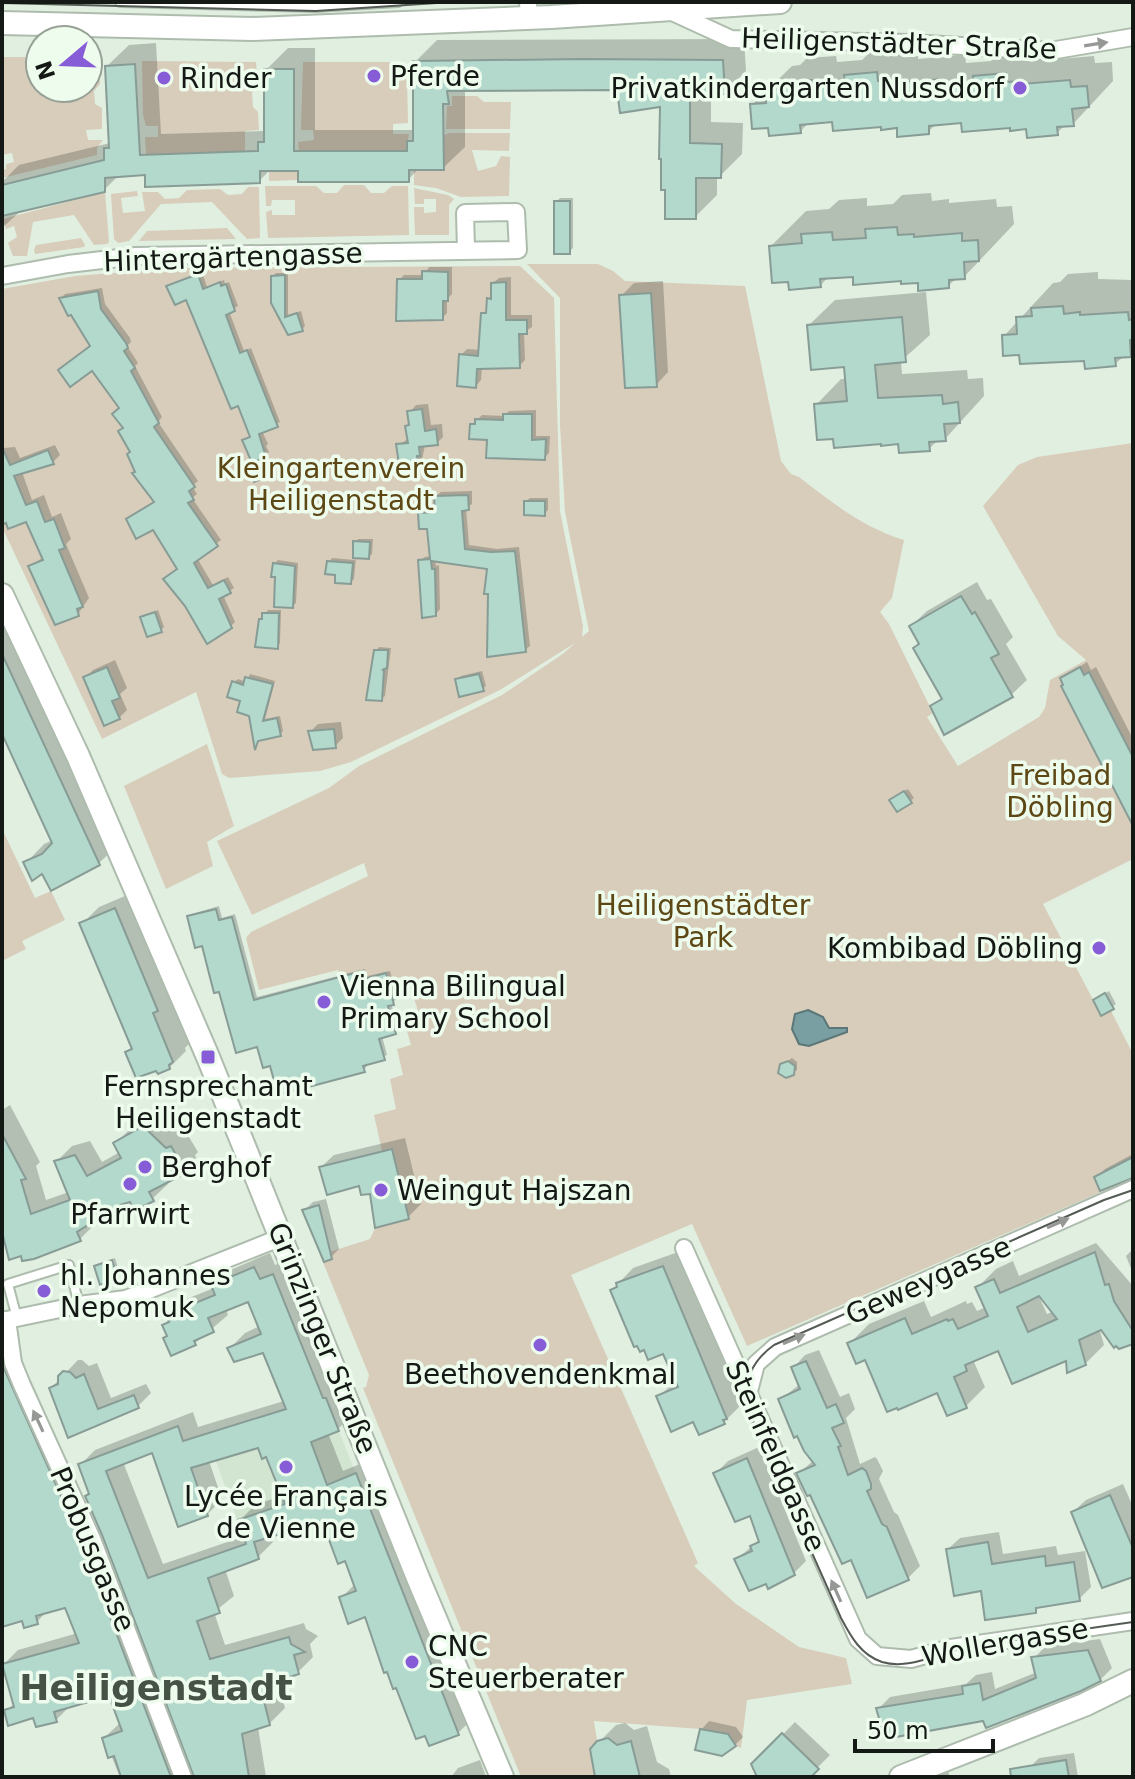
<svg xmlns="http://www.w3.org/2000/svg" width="1135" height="1779" viewBox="0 0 1135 1779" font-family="'DejaVu Sans',sans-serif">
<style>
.built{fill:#d2e5d1}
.green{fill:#d7cdba}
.water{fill:#799fa3;stroke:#5b7778;stroke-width:2}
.shadow{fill:#0003;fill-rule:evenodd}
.building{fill:#b3d8cc;stroke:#889c96;stroke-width:2;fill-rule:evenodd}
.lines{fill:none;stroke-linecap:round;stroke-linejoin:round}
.lane-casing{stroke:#aebcae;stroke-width:12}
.street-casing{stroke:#aebcae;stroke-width:20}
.secondary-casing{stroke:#aebcae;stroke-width:26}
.lane{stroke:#fff;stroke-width:8}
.street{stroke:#fff;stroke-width:16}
.secondary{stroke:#fff;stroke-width:22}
.tram{stroke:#545b54;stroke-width:2}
.oneway{fill:#969896}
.poi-dot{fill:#875dd7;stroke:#eefcee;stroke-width:3}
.labels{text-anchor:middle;stroke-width:7;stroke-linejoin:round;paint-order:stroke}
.street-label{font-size:28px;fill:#151915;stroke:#eefcee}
.poi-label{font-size:28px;fill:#151915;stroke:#eefcee;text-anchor:start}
.park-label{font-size:28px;fill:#5d4715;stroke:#eefcee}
.district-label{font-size:36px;font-weight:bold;fill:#465246;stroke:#eefcee}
</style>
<rect width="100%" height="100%" fill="#e1efe1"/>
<path class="built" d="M326,1398L369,1507L246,1544L206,1434Z"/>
<g class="green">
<path d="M2,57H40V88H88V59L98,60L100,84L94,91L95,104L102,108V129L86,130L88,140H103L97,148V155L2,178V170L6,169V164L14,162L12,153L2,155Z"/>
<path d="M142,61L256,62L258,87L252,93L253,107L258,112L259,130L245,131V152L146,155L145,137H158V126H146L143,115Z"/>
<path d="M303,62H392V78L407,77L408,123L393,124V134H409L406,151H299L298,142L314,140L313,130H301Z"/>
<path d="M452,96H477L484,102H511L510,129H446L447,106H452Z"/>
<path d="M450,133H510L509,151L472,150L478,171L496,166L501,156L510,157L509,196L461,197L436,188L414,185V171H444V135Z"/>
<path d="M298,171V180L269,181V172Z"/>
<path d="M344,185H364L371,193H384L392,186H408L409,235L268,238L266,212L272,210V215H295V200H272L271,206H266L265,186H316L324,193H337Z"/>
<path d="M248,187H259L260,238L247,239L212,202L161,204L129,241L118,243L114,239L111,194L137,191L138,196L121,198L123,213L145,211L142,192H158L165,199L179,198L187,190L220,189L228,195L242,194Z"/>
<path d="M414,188L448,195L454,199L449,205V235H415L414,207H424V213L436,212V199H424V204H415Z"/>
<path d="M105,192L109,242L107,244L94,245L74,215L33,222L27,256H13L8,243L17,237L14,226L6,229L3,219Z"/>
<path d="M227,228L236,239L139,241L147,231Z"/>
<path d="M81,238L85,245L84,247L35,254L34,250L36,245Z"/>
<path d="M527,264H598L613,271L625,281L745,286L781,461L791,474L799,477C831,502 864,528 904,540L892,598L880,612L889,624L933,713L927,717L958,766L1039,717L1045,708L1050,680L1086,660L1058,636L983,506L1018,465L1037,457L1133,443V859L1043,904L1101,1015L1111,1011L1133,1054V1178L747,1346L692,1224L571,1275L698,1563L694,1566L736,1604L799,1647L846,1658L852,1684L747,1700L741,1748L736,1746L727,1734L700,1729L594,1721L597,1741L590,1750L595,1777H521L363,1388L366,1387L369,1375L320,1255L370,1239L375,1228L409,1218L392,1150L382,1151L374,1115L396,1109L390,1079L403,1075L397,1049L411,1045L403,1017L418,1011L407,976L388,980L386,973L364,979L362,971L340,976L338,970L259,990L246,938L251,932L368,876L364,863L252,915L217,841L329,788L359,766L502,695L564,653L575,643L500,690L351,762L320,771L229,778L222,774L196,692L102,739L2,527V289L75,276L178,268L520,266L554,298L560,511L583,626L582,637L589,631L565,512L560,425V298Z"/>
<path d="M207,744L234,826L207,842L213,866L166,889L124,786Z"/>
<path d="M3,831L35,898L51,891L65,920L22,941L26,949L2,961Z"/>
</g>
<path class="water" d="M808,1010L823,1017L829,1028H847V1032L809,1046L799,1044L792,1029L795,1014Z"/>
<g class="shadow">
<path d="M744,39L746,71L725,92L711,93V122L743,123L742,154L720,176H717V195L695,217L662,105L618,88L465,89V147L443,168H419L408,180L300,169H271L259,181L147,173L119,175L104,190L23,209L2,228V182L19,165L110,143L107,66L129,45L156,43L161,134L266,131V70L288,48H315V130H415V62L437,40Z"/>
<path d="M901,48L902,57L918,56V59L965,55L966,63L991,61L1000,52L1046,57L1047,60L1094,56L1095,63L1112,62L1113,81L1073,124H1066L1057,133L1028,127L963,121L937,123L928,132L899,126L834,120L809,122L800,132L770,126L752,105L792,66L800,65L807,58L836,56L837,62L862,60L871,51Z"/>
<path d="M931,193L932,201L949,199V203L996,199L997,207L1012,206L1014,224L964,277H958L948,286L920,281L855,274L829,276L820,286L771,246L806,211L829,209L839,200L867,198V206L893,204L902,195Z"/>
<path d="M560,198H573V248L569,252L556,202Z"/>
<path d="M429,267H452V294L447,299V313L442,318L399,280L404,275H424Z"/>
<path d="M202,272L207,287L224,280L225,284L229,282L238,306L229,311L244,351L251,348L280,422L262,431L268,444L266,446L269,452L265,456L245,441L251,436L239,404L187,298L169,287Z"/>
<path d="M1098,272V279L1133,280V352L1130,355L1124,356L1115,364L1021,353L1004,336L1053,283L1060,282L1068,274Z"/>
<path d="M276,273H288V315L301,311L305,326L302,329H288L273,276Z"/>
<path d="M511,277V315H532V327L524,332L525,360L519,366L482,367L481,380L476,386L461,355L467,349L481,350L483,314L488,309L489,299L493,295V283L499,278Z"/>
<path d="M663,281L668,372L656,385L621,296L634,283Z"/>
<path d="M102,288L105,304L130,338L131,342L127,346L138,363L135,366L162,417L158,422L198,481L192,486L197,494L192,498L221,540L197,558L213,585L228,577L234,588L223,595L235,622L231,626L179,568L154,528L132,515L156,501L137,472L121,408L92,346L61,298L65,294Z"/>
<path d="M926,292L930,335L901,361L902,374L967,370L968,379L983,378L984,396L945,439L938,440L929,449L900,442L835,437L816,405L841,379H847L846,365L809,325L835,300Z"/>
<path d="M428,404L431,425L442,424L443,437L437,443L425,445L422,460L415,467L399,445L409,438L410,412L416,405Z"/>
<path d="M536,410V436H550L549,453L544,458L489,438L472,425L482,415L504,416L509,411Z"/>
<path d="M2,444L4,448L15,447L20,458L55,445L60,455L53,462L22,472L32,500L44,495L52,517L61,513L71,539L66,544L89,598L78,614L30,566L44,557L27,519L2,508Z"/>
<path d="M268,459L272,470L269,473L250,469Z"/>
<path d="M472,491V504L466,508L469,545L497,549L519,547L530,646L525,650L489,568L435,560L436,566L439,565L440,609L436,614L420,561L425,557L431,556L428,526L420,514L425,509L437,508L436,496L441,492Z"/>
<path d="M530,498H548V510L544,514L526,501Z"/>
<path d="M358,539H373L372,554L368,557H356L354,579L350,582L337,574L329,562L332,558L355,560V542Z"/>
<path d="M278,560L298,563L296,603L292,606L278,576L274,564Z"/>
<path d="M977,582L987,600L991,599L1013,637L1006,644L1027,680L1011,695L932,707L943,696L911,626L927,611Z"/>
<path d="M2,598L118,845L99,863L51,888L43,872L26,863L44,844L53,840L2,732Z"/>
<path d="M158,610L164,627L161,630L142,617Z"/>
<path d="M268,610H281L280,643L277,647L261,620Z"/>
<path d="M379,647L391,648L385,696L381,699L376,651Z"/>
<path d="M115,660L127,688L120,694L127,710L119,718L85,678L93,670Z"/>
<path d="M1087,662L1091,670L1096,667L1133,739V821L1062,678Z"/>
<path d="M482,671L486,686L482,689L457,680L461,676Z"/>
<path d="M250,674L275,681L265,719L280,716L283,731L280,734L260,738L256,746L250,714L234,682L238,679L246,682Z"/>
<path d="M341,722L343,738L335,746L310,732L318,724Z"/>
<path d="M908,789L914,798L910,801L895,797Z"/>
<path d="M132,893L174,992L170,997L189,1044L185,1048L186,1051L169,1068L127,1052L133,1046L82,924L99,907Z"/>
<path d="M219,906L222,918L235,914L257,997L365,969L367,976L390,971L397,999L391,1003L398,1029L382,1036L387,1055L366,1063L367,1066L364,1070L272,1064L221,989L203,944L189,917L192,914Z"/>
<path d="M1109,991L1116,1004L1112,1007L1095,1000Z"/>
<path d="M792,1058L797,1062V1070L793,1073L782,1065Z"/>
<path d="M10,1105L40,1162L36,1166L46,1200L69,1192L57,1161L72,1146L90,1141L102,1162L120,1152L116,1143L131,1128L159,1112L182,1133L186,1132L198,1152L195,1155L196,1158L180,1174L166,1181L168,1184L152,1199L131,1200L119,1203L93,1220L95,1224L79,1240L2,1224V1110Z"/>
<path d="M405,1138L421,1204L408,1217L361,1183L321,1167L334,1155Z"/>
<path d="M1133,1154V1176L1097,1177L1105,1169Z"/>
<path d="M326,1199L339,1249L331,1257L305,1210L313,1202Z"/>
<path d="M1096,1243L1133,1286V1342L1098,1324L1104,1345L1085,1364L1068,1358L999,1348L974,1362L985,1387L966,1406L866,1358L850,1343L869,1324L924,1301L931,1317L966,1301L967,1304L972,1302L977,1311L986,1307L977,1288L996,1269L1013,1261L1019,1276ZM1037,1292L1054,1311L1047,1314Z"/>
<path d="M1133,1249V1274L1126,1256Z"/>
<path d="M678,1252L741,1402L739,1407L724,1422L694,1419L658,1397L677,1380L664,1351L612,1290L633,1268Z"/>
<path d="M270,1253L275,1265L288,1260L353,1414L338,1429L328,1433L343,1471L372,1459L473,1718L458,1733L367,1614L341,1598L355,1584L346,1559L324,1519L271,1534L273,1542L258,1557L225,1569L234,1596L214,1612L225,1645L304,1623L306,1629L318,1636L310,1644L313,1657L298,1672L277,1679L285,1708L269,1724L258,1727L266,1777H120L104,1738L121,1722L110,1694L70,1706L56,1720L6,1711L15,1703L3,1665L18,1650L78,1633L66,1605L48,1610L37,1622L24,1618L2,1620V1339L16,1341L27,1374L96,1528L188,1766L195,1771L80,1465L95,1450L193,1412L198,1427L284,1401L264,1350L230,1348L245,1333L260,1326L249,1299L226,1309L228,1315L194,1344L168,1335L165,1326L170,1320L168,1316L184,1300L214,1288L228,1271ZM260,1445L268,1455L284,1495L255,1505L240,1520L245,1536L163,1564L123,1462L154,1451L207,1515L222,1499L209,1461Z"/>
<path d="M115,1258L120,1274L117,1277L96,1266Z"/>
<path d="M819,1350L840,1397L849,1393L855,1409L846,1418L860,1464L875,1457L877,1459L883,1471L879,1479L894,1512L898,1515L920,1566L908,1578L852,1558L799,1473L814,1460L780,1400L800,1384L793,1368L805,1355Z"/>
<path d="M78,1360H82L89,1366L97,1363L111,1398L146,1384L151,1393L138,1406L69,1436L51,1388Z"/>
<path d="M759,1447L806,1561L794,1573L737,1559L760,1539L751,1513L716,1473L728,1461Z"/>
<path d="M1123,1484L1133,1507V1573L1073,1512L1086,1500Z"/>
<path d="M999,1532L1003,1554L1056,1546L1058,1555L1085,1551L1091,1587L1079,1599L1041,1605L1035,1611L982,1589L948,1549L960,1538Z"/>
<path d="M1100,1639L1112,1668L1100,1680L984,1719L878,1709L890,1697L966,1684L976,1675L992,1672L995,1689L1037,1672L1034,1658L1046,1646Z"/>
<path d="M709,1721L736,1727L743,1737L735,1745L701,1730Z"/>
<path d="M795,1722L830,1755L808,1777H760L754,1764Z"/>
<path d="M625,1723L634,1730L647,1726L657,1762L669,1769L671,1777H597L599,1742L616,1725Z"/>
<path d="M1074,1753L1078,1777H1033L1031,1766L1039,1758Z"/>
<path d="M480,1760L486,1777H451L458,1768Z"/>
<path d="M947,1768L950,1777H929Z"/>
</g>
<g class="building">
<path d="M583,59L723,60L725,94L690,95V143L722,144L721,178H696V219H665V190H661V159H659L660,107L620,113L617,90L447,91L449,104H443L444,170H409V182H298V171H260V183L145,187V175L105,178V192L2,216V185L104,160V148H109L105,66L135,64L140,155L258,151V142H264V69H294V151H407V141H413V61Z"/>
<path d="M877,72L878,81L893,80L894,83L941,79V87L974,84L973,76L1006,73L1007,82L1022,81V84L1070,80L1071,87L1087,86L1089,107L1072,109L1074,126L1057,127L1058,135L1027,138L1026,129L1010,131V128L962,132L961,123L929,126V134L897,137V128L881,130V127L833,131L832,122L800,125L801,133L769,136L768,128L752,129L750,104L766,103L765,90L781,89L780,82L812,80L813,86L845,83L844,75Z"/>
<rect x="554" y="201" width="16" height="53"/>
<path d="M897,227L898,235L914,234V237L962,233V241L978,240L979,261L964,262L965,279L949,280V288L918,291V283L901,284V281L853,285V277L820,279L821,287L789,290L788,282L772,283L769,246L802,243L801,234L832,232L833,240L866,238L865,229Z"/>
<path d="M422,271L448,272V301H443V320L396,321L397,279H422Z"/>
<path d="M198,274L203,289L220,282L221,286L226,284L235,311L226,315L240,353L247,350L278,427L259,434L266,457L252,463L242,440L250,437L238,406L231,409L186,300L175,305L166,286Z"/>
<path d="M285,275V317L297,313L303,331L288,335L271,303V276Z"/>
<path d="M506,282V320H527V334H519L520,368L477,369L476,388L457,386L459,354L478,356L481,313H486L487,298L491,299V283Z"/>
<path d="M98,291L101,309L126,343L128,348L124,351L135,368L131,371L159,423L154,427L195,487L189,491L194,500L188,503L218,546L194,563L208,588L224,580L231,593L219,599L232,628L207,644L185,606L163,579L177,569L153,530L136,539L126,519L154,502L132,473L135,472L127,454L130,452L118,431L123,428L112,414L119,408L92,371L70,387L58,370L90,346L71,315L68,316L59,298Z"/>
<path d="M651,293L657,387L625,388L619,295Z"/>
<path d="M1063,306L1064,314L1080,312V315L1128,312L1129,320L1133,319V340H1130L1131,357L1115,358L1116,366L1085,369L1084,361L1020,364L1019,355L1003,356L1002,335L1017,334L1016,317L1032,316L1031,308Z"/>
<path d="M902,317L906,362L875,365L878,398L942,395L943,404L958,402L960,423L944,424L946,441L929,442L930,451L899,453L898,444L881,446V444L834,448L833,439L817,440L814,404L847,401L844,367L811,370L807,325Z"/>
<path d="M422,409L425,431L436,429L438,445L419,447L420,456H417L416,469L400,471L396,444L408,443L405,426L409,425L407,411Z"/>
<path d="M503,414H532V440L546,439L545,460L486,458L487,440L469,439L470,424H475V419L503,420Z"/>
<path d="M2,447L10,465L48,450L54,464L14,476L26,505L37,501L45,522L54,519L65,548L59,550L83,607L77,609L79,616L55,625L28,566L43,560L26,522L8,529L6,523L2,525Z"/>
<path d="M264,461L270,475L254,482L248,468Z"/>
<path d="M468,495L469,510L462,511L465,549L491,552L515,551L526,652L487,657L488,594H484L487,569L431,561L432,569H435L436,616L422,618L418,560L430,559L427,529H419L418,513L435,512L434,496Z"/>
<path d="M524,501H545V516L524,515Z"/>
<path d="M353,541L370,542L369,559L353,558Z"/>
<path d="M327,561L353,563L351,584L335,583V575L325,574Z"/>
<path d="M273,563L295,566L293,608L274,607L275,577H271Z"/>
<path d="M961,596L972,614L975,612L999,654L991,658L1013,697L944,735L930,706L942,699L913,648L919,644L909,626Z"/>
<path d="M155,612L162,632L147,637L140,617Z"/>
<path d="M262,613H279L278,649L255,647L259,619H262Z"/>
<path d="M374,650H388L387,668L382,670H384L382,701L366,700Z"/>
<path d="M2,654L100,865L51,891L42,874L32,881L23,862L42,854L52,843L2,734Z"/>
<path d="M107,667L120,698L112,701L120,719L104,726L83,677Z"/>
<path d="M1080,667L1084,675L1089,672L1133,757V826L1061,686L1063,685L1060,678Z"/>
<path d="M479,674L484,691L459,697L455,679Z"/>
<path d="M245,677L273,684L263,721L277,718L281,736L258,741L255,750L249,716L237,712L240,701L227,697L232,681L243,685Z"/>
<path d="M334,729L336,748L313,750L308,731Z"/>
<path d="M904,791L912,803L897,812L889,800Z"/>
<path d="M115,908L158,1011L153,1013L173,1062L169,1065L170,1069L158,1074L156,1071L136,1078L125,1052L132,1049L79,923Z"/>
<path d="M216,909L219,920L232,917L254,1000L362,971L364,979L386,973L394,1005L388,1006L396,1034L379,1039L385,1060L363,1066L365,1072L278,1095L270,1066L263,1068L257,1047L236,1053L219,992L214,993L202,946L195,948L187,916Z"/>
<path d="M1105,993L1114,1009L1101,1016L1093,1000Z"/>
<path d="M788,1061L795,1066L794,1075L786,1078L778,1073L780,1064Z"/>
<path d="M143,1126L166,1148L171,1146L184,1169L180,1171L182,1175L149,1192L154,1201L134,1211L130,1202L120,1205L77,1232L81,1241L34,1259L22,1261L21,1256L9,1260L2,1232V1134L26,1179L21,1180L31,1214L70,1200L54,1161L75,1155L87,1176L121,1158L113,1143Z"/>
<path d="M392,1149L409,1219L375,1228L370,1194L361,1195L359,1186L327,1195L319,1167Z"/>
<path d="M1133,1157V1178L1100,1191L1094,1177Z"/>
<path d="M319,1205L332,1259L324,1262L302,1210Z"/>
<path d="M1095,1252L1105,1285L1109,1284L1114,1301L1133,1331V1344L1119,1349L1116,1346L1114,1348L1101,1330L1079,1340L1086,1365L1067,1373L1066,1361L1012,1384L998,1351L965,1365L967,1371L954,1377L967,1408L947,1416L937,1393L898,1410L897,1408L887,1412L865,1360L856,1364L847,1343L905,1318L912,1334L947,1319L948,1321L953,1319L958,1329L988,1316L975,1287L994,1279L1000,1293ZM1039,1296L1057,1319L1028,1332L1017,1307Z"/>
<path d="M112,1260L118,1279L100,1285L94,1266Z"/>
<path d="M663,1266L727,1419L723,1420L725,1424L699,1435L693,1422L671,1432L656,1396L678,1387L663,1354L648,1360L644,1350L640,1352L637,1346L634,1347L610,1290L617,1287L616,1283Z"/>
<path d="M254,1267L260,1279L273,1274L323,1398H326L339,1431L311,1442L327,1485L356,1473L459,1735L429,1746L425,1736L416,1739L396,1688L393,1689L387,1672L384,1673L365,1617L348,1624L339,1597L356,1591L345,1561L338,1564L322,1521L254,1542L259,1559L208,1578L220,1613L197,1621L210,1659L289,1637L291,1644L305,1652L294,1655L299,1674L265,1685L267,1692L262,1693L270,1725L242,1734L249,1777H194L102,1535L85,1496L89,1494L78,1464L178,1426L183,1441L286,1409L263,1353L234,1362L227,1348L261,1334L248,1302L208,1318L214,1332L194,1341L196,1345L171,1356L163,1338L167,1336L162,1325L169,1322L166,1315L215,1295L211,1285ZM258,1448L262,1459L266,1457L285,1504L238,1520L246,1544L148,1578L106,1471L152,1453L178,1527L208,1516L191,1468Z"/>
<path d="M806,1361L827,1408L836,1404L844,1423L832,1428L841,1446L838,1447L848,1475L862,1468L866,1471L871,1484V1489L867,1491L882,1524L887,1527L909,1580L867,1598L851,1560L842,1564L810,1495L807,1496L796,1473L815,1465L804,1451L797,1436L794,1438L778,1399L800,1389L791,1367Z"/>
<path d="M2,1364L82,1543L171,1777H121L114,1756L108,1758L102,1738L122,1731L109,1696L54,1712L57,1722L36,1727L33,1718L8,1726L4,1710L14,1707L2,1664L79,1643L65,1608L36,1616L38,1624L24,1628L22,1621L2,1627Z"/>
<path d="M63,1371L70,1372L76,1378L84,1374L98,1409L134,1395L139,1408L68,1438L49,1388L58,1384V1376Z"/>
<path d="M747,1458L795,1575L768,1589L766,1584L749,1591L734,1559L752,1551L750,1546L759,1542L750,1516L735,1522L713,1473Z"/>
<path d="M1110,1495L1133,1548V1577L1102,1588L1071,1512Z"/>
<path d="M988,1542L992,1564L1045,1556L1046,1566L1074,1562L1080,1601L1036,1608V1613L985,1620L981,1591L954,1596L946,1549Z"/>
<path d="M1088,1650L1101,1681L1081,1691L986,1728L983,1721L885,1739L876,1708L963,1694L962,1686L980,1683L983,1700L1036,1678L1031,1657Z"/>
<path d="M700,1729L728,1734L736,1746L722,1756L695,1750Z"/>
<path d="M782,1733L819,1769L811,1777H757L751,1764Z"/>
<path d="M608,1738L617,1745L631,1741L640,1777H595L590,1749L597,1741Z"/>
<path d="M1066,1760L1069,1777H1011L1010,1769Z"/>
</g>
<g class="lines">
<g class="lane-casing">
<g id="lane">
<path d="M120,2L315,7L398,2"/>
<path d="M17,1318L8,1284L69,1265L79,1305"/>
</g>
</g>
<g class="street-casing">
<g id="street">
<path d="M528,2L529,19"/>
<path d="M670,11L731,39L909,43L1050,51L1133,37"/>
<path d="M2,276L68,264L136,256L518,250L516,212L465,213L466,250"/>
<path d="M684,1248L858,1639L877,1656L911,1659L951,1648L1133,1621"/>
<path d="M7,1320L13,1363L22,1385L92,1539L183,1777"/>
<path d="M2,1321L79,1305L126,1299L282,1237"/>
<path d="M748,1395L756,1364L775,1347L1133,1189"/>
</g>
</g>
<g class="secondary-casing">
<g id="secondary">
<path d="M2,23L252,29L551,17L780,2"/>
<path d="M2,595L78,756L208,1057L418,1578L502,1777"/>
<path d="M901,1777L1084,1705L1133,1681"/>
</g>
</g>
<use href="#lane" class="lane"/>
<use href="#street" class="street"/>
<use href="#secondary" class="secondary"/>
<g class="tram">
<path d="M2,3L316,11L452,2"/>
<path d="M1133,1190L1104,1200L774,1345C749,1363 741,1387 751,1416L841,1618C851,1637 861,1655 882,1662C909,1670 936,1654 961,1649C1018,1639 1076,1630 1133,1622"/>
</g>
</g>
<defs><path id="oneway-solid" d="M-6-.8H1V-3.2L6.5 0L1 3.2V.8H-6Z" transform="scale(2)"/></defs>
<g class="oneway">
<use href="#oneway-solid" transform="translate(1096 44) rotate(-9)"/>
<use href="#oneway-solid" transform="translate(1058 1223) rotate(-24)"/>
<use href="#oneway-solid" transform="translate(794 1339) rotate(-23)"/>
<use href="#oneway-solid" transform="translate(38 1421) rotate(-115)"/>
<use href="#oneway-solid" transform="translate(836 1591) rotate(-114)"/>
</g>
<g class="poi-dot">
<circle cx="374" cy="76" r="8"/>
<circle cx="164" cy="78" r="8"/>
<circle cx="1020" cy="88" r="8"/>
<circle cx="1099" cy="948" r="8"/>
<circle cx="324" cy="1002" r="8"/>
<rect x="200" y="1049" width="16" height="16" rx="4"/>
<circle cx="145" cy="1167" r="8"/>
<circle cx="130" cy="1184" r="8"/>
<circle cx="381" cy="1190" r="8"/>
<circle cx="44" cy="1291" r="8"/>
<circle cx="540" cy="1345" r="8"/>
<circle cx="286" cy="1467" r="8"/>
<circle cx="412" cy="1662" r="8"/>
</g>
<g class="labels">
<g class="street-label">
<text transform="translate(899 43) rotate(2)" y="10">Heiligenstädter Straße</text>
<text transform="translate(233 257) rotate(-2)" y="10">Hintergärtengasse</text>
<text transform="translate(928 1280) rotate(-24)" y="10">Geweygasse</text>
<text transform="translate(323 1338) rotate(68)" y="10">Grinzinger Straße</text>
<text transform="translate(776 1456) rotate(66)" y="10">Steinfeldgasse</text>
<text transform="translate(93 1549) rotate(67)" y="10">Probusgasse</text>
<text transform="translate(1005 1642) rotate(-10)" y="10">Wollergasse</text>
</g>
<g class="poi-label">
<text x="390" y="86">Pferde</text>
<text x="180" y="88">Rinder</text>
<text x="1004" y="98" text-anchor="end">Privatkindergarten Nussdorf</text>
<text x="1083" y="958" text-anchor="end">Kombibad Döbling</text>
<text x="340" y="996">Vienna Bilingual<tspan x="340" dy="32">Primary School</tspan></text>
<text x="208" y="1096" text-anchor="middle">Fernsprechamt<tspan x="208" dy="32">Heiligenstadt</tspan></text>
<text x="161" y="1177">Berghof</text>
<text x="397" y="1200">Weingut Hajszan</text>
<text x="130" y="1224" text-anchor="middle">Pfarrwirt</text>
<text x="60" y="1285">hl. Johannes<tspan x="60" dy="32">Nepomuk</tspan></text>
<text x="540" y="1384" text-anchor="middle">Beethovendenkmal</text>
<text x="286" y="1506" text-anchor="middle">Lycée Français<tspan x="286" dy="32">de Vienne</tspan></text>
<text x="428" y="1656">CNC<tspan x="428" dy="32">Steuerberater</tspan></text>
</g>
<g class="park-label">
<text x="341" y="478">Kleingartenverein<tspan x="341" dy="32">Heiligenstadt</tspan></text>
<text x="1060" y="785">Freibad<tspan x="1060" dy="32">Döbling</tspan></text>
<text x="703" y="915">Heiligenstädter<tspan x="703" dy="32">Park</tspan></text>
</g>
<g class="district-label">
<text x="156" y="1700">Heiligenstadt</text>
</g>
</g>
<rect width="1135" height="1779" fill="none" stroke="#151915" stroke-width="8"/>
<g transform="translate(64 64) rotate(251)"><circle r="38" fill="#eefcee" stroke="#97a197" stroke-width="2"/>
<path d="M0-6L14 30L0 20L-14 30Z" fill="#875dd7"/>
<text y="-12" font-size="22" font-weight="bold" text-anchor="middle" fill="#151915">N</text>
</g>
<path d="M855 1739v12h138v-12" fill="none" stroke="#151915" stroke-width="4"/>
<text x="867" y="1739" font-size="24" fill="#151915" stroke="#eefcee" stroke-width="6" paint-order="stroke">50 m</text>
</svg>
